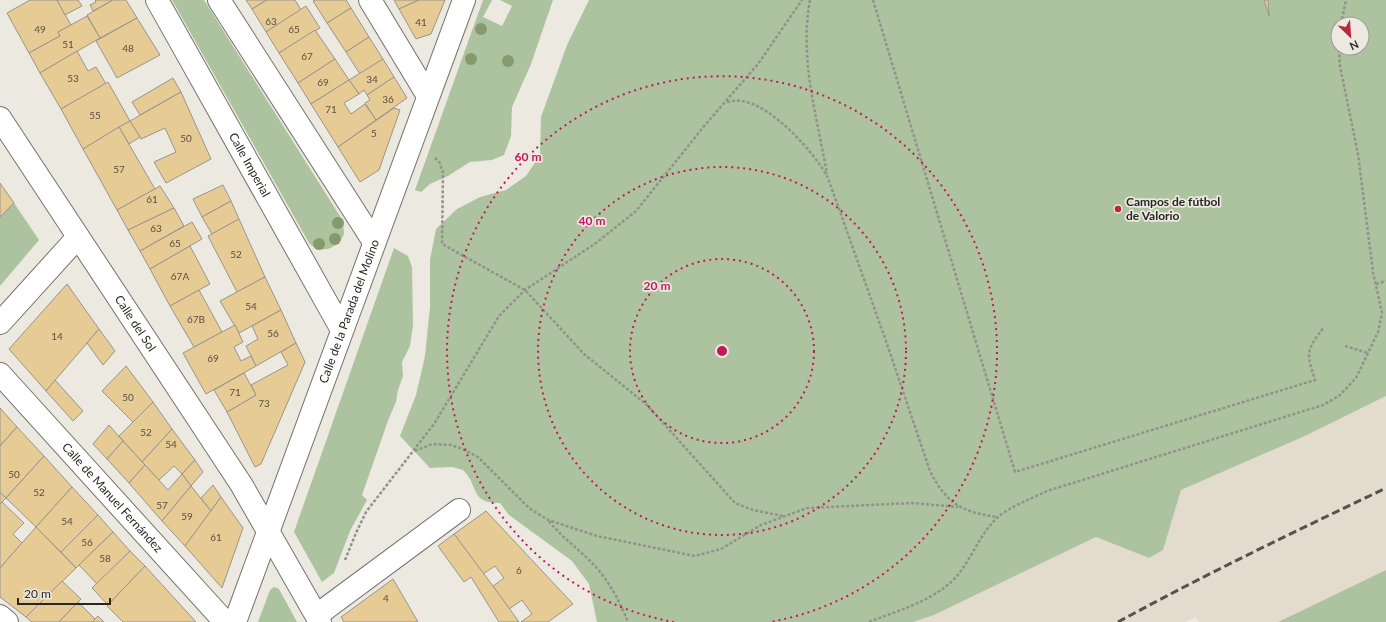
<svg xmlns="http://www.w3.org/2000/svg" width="1386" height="622" viewBox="0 0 1386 622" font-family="Lato,sans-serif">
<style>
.built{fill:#e2dbce}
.green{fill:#adc39f;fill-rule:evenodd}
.building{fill:#e7cb95;stroke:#98958e}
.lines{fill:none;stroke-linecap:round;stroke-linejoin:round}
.minor-casing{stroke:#75726b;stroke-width:24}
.path{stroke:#93918c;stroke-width:2.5;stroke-dasharray:3 2;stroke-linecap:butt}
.minor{stroke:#fff;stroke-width:22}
.rail{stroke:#54524e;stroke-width:3;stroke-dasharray:8 4;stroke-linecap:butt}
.tree{fill:#879a6f}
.ring{fill:none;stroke:#c2185b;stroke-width:2;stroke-dasharray:2 4}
.poi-dot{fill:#b9283f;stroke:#ece9e1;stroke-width:1.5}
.labels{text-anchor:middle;stroke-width:3.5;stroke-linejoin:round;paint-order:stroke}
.number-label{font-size:10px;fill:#574f40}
.street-label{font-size:12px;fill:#272623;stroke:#ece9e1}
.poi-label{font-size:12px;font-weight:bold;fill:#272623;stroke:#ece9e1;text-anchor:start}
.centre{fill:#c2185b;stroke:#ece9e1;stroke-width:2}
.ring-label{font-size:12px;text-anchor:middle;font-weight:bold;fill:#c2185b;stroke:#ece9e1;stroke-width:3.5;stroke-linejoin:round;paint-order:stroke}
</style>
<rect width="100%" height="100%" fill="#ece9e1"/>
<path class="built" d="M1386,396V570L1278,622H1200L1195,617L1186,622H913L934,615L1096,537L1149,558L1163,550L1181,490L1307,435Z"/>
<g class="green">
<path d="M172,0H204L343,221L344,234C338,248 321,256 309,243Z"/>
<path d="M483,0H492L483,17L502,26L512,6L500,0H553L531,64L512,107L511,136L504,155L492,160L470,162L448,176L430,184L421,192L415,190Z"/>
<path d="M589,0H1386V396L1307,435L1181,490L1163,550L1149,558L1096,537L934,615L913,622H597L589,584L572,561L509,515L500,503C469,503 480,487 463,470L452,467L430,468L400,436L416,395L425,356L430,307V260L436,229L457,209L480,197L506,190L526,176L540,155L541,117L567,45ZM1338,24H1362V48H1338Z"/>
<path d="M14,203L39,240L0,286V217Z"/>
<path d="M394,248L408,256L412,267L413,325L410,346L402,362L403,376L398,390L396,402L389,418L362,495L367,500L350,531L334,573L322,582L294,532Z"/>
<path d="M1386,570V622H1278Z"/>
<path d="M274,587L279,589L297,622H258L270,590Z"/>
</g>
<g class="building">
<path d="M30,0H57L71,25L58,32L60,36L29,53L7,13Z"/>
<path d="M57,0H78L82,6L65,15Z"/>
<path d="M95,0H113L93,11L90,5L96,2Z"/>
<path d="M113,0H126L137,18L100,38L87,15Z"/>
<path d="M246,0H267L252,9Z"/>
<path d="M267,0H295L301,10L266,32L252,9Z"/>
<path d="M316,0H346L351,8L327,23L313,1Z"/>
<path d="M394,0H419L399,9Z"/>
<path d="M419,0H445L431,34L416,39L399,9Z"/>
<path d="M1264,0H1268L1269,16Z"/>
<path d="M306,6L320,28L279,53L266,32Z"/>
<path d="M351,8L369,37L346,52L327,23Z"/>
<path d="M87,16L100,38L40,73L29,53L60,36L58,32Z"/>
<path d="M137,18L160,55L117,78L96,41Z"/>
<path d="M315,30L335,59L298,83L279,53Z"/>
<path d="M369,37L383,59L360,74L346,52Z"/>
<path d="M77,51L88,71L96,67L106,84L61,109L40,73Z"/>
<path d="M335,59L349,80L311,104L298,83Z"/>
<path d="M383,59L394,77L367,95L364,90L359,94L349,80Z"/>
<path d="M394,77L407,98L376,120L365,103L370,100L367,95Z"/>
<path d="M173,78L181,92L140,115L132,102Z"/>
<path d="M349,80L359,94L344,103L351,114L365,104L376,120L338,147L311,104Z"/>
<path d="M108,82L130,121L83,149L61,109Z"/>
<path d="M181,92L211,159L166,183L154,162L176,152L165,128L141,139L130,121Z"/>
<path d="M394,108L400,110L379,170L360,182L338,147Z"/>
<path d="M130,121L140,137L129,144L119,127Z"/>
<path d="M119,127L155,189L117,210L83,149Z"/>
<path d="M0,183L14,203L0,217Z"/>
<path d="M223,185L231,201L202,217L193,199Z"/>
<path d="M160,186L174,208L128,230L117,210Z"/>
<path d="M231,201L239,219L212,234L202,217Z"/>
<path d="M174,208L184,226L140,251L128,230Z"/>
<path d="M239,219L265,277L237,292L208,236Z"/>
<path d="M192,222L202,239L150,269L140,251Z"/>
<path d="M190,246L210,284L170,306L150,269Z"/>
<path d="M265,277L281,310L239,333L220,301Z"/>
<path d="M67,284L99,329L46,391L9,349Z"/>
<path d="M199,290L222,332L194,347L170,306Z"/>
<path d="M281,310L296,343L256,366L246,346L258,339L252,326Z"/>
<path d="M235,325L243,342L234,347L241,361L251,356L256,366L206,394L183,353Z"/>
<path d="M99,329L115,351L103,365L87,343Z"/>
<path d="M296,343L305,362L261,464L255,467L227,412L256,395L251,385L288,365L281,352Z"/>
<path d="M126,366L153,402L133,422L102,391Z"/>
<path d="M244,373L256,395L227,412L214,390Z"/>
<path d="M55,380L83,411L73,421L46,391Z"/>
<path d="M153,402L172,429L142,462L119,436Z"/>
<path d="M0,408L17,427L0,446Z"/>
<path d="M109,425L123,441L107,459L93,444Z"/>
<path d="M17,427L44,456L6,498L0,492V446Z"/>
<path d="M172,429L195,460L182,474L174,466L159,480L142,462Z"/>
<path d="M123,441L145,465L129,483L107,459Z"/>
<path d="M44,456L72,487L36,527L6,498Z"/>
<path d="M195,460L203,472L191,486L182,474Z"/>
<path d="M145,465L168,490L182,474L191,486L162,521L129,483Z"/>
<path d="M213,485L221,497L211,511L201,498Z"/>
<path d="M191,486L211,511L185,546L162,521Z"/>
<path d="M72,487L98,515L61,552L36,527Z"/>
<path d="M0,492L6,498L0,504Z"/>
<path d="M221,497L243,528L222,588L185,546Z"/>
<path d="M2,502L24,523L13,534L22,543L0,568V504Z"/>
<path d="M486,511L573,604L548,622H521L532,614L522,600L509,609L493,586L504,578L495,566L483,574L454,534Z"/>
<path d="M98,515L113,532L76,568L61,552Z"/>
<path d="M36,527L76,568L26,617L0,597V568Z"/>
<path d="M113,532L130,551L97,584L79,565Z"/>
<path d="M454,534L493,586L519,622H499L471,577L464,582L438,546Z"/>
<path d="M130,551L145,566L108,605L92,588Z"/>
<path d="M145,566L196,622H123L107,606Z"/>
<path d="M393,579L418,622H344L341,617Z"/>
<path d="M62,581L81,599L59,622H32L26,617Z"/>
<path d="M78,602L95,619L92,622H59Z"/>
<path d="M98,616L104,622H92Z"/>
</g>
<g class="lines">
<g class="minor-casing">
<g id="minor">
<path id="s1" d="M157,0L342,330"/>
<path d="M219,0L374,242"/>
<path d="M370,0L428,96"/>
<path id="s2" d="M0,118L241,484L320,622"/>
<path d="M0,323L78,237"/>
<path id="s3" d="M0,374L225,622"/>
<path d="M317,615L459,510"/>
<path d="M0,616L7,622"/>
<path id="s4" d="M235,622L464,0"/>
</g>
</g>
<g class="path">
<path d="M810,0C799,59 817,116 827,174"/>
<path d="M873,0L1015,472L1315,380C1306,352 1306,351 1324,327"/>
<path d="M1341,24L1346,0"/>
<path d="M727,102C732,101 737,100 742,101C772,105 815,153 828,178L886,341L930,471C946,503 961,512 997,517"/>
<path d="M435,158L439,161L443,173L442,244L525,290L584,354L647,405L735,503L753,510L783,516"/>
<path d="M1376,284L1386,281"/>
<path d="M1345,346L1368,353"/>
<path d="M415,451L432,444L451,445L460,448L478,457L529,508L548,520L597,536L695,556L721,549L761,525L807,508L912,503L958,507"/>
<path d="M549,521C562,538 579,549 593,564C608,579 620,602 628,622"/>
<path d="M345,560L356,533L366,512L434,424L499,316L525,290L596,243L636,211L705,125L758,64L802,0"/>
<path d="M869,622C897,611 926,603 949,584C970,566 977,536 998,517C1011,506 1031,499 1047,491L1323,405L1339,396L1356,378L1378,332L1382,313L1373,272L1358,154L1340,66L1339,48"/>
</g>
<use href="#minor" class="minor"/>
<path class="rail" d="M1118,622C1206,574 1296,531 1386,488"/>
</g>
<g class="tree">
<circle cx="481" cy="29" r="6"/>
<circle cx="471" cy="59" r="6"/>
<circle cx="508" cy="61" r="6"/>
<circle cx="338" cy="223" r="6"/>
<circle cx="335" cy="239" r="6"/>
<circle cx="319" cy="244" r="6"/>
</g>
<g class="ring">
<circle cx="722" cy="351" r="92"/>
<circle cx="722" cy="351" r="184"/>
<path d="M674 622A275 275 0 1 1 770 622"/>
</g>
<circle class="poi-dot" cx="1118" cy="209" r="4"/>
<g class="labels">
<g class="number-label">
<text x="271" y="25">63</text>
<text x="421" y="26">41</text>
<text x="40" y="33">49</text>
<text x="294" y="33">65</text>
<text x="68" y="48">51</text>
<text x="128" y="52">48</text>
<text x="307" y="60">67</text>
<text x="73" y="82">53</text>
<text x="372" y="83">34</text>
<text x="323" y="86">69</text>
<text x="388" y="103">36</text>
<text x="331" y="113">71</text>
<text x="95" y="119">55</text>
<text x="374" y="137">5</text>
<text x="186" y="142">50</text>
<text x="119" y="173">57</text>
<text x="152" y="203">61</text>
<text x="156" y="232">63</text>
<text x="175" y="247">65</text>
<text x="236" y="258">52</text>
<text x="180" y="280">67A</text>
<text x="251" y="310">54</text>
<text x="196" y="323">67B</text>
<text x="273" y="337">56</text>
<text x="57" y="340">14</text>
<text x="213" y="362">69</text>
<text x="235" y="396">71</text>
<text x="128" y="401">50</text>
<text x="264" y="407">73</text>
<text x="146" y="436">52</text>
<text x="171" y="448">54</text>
<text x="14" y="478">50</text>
<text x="39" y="496">52</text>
<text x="162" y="509">57</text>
<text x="187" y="520">59</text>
<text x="67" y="525">54</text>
<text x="216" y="541">61</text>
<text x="87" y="546">56</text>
<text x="105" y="562">58</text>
<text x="519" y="574">6</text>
<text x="386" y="602">4</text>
</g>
<g class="street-label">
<text dy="4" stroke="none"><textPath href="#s1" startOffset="189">Calle Imperial</textPath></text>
<text dy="4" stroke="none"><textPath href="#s4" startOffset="331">Calle de la Parada del Molino</textPath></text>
<text dy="4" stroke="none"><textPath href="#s2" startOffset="246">Calle del Sol</textPath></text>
<text dy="4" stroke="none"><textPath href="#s3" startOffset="167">Calle de Manuel Fernández</textPath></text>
</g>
<g class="poi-label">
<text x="1126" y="206">Campos de fútbol<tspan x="1126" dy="14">de Valorio</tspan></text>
</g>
</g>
<circle cx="722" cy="351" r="6" class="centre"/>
<g class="ring-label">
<text x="528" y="161">60 m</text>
<text x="592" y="225">40 m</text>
<text x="657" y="290">20 m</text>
</g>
<g transform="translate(1350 36) rotate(155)"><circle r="19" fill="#ece9e1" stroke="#9d9b95"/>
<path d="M0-3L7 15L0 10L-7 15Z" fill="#b9283f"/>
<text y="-6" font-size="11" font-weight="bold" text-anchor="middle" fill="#272623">N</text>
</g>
<path d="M18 598v6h92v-6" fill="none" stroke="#272623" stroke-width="2"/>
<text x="24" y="598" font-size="12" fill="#272623" stroke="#ece9e1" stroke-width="3" paint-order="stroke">20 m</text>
</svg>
